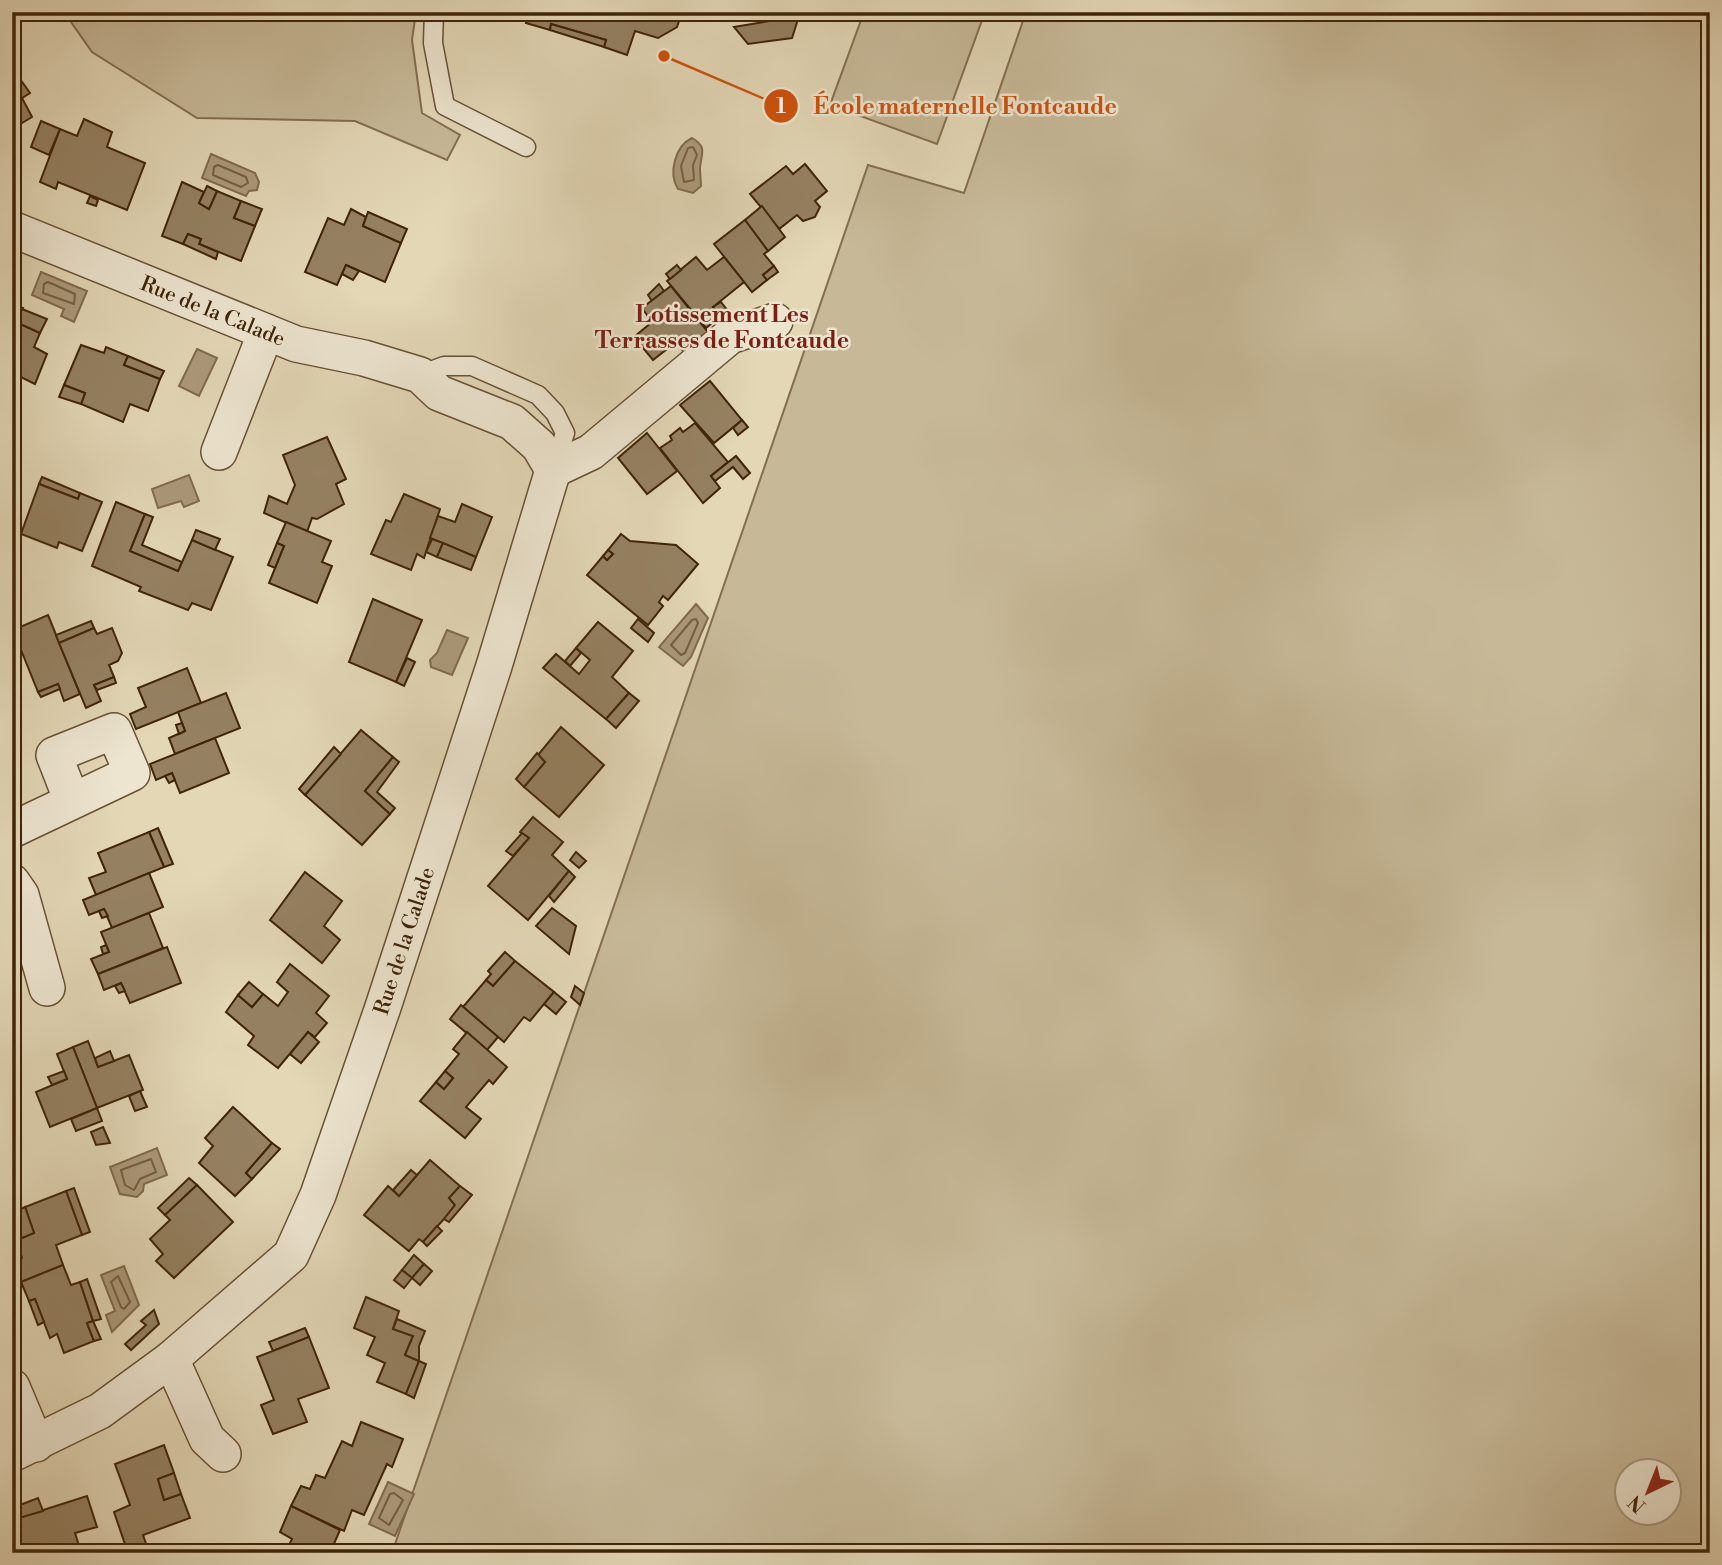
<svg xmlns="http://www.w3.org/2000/svg" width="1722" height="1565" viewBox="0 0 1722 1565" font-family="'Libre Bodoni',serif">
<style>
.green{fill:#c7b998;stroke:#846e50;stroke-width:2;fill-rule:evenodd}
.water{fill:#ac9a7b;stroke:#816b4d;stroke-width:2}
.lines{fill:none;stroke-linecap:round;stroke-linejoin:round}
.shore{stroke:#765f42;stroke-width:2}
.building{fill:#958162;stroke:#402408;stroke-width:2}
.lane-casing{stroke:#695134;stroke-width:21}
.street-casing{stroke:#695134;stroke-width:38}
.lane{stroke:#ede5d0;stroke-width:18}
.street{stroke:#ede5d0;stroke-width:35}
.labels{text-anchor:middle;stroke-width:5;stroke-linejoin:round;paint-order:stroke}
.street-label{font-size:21px;fill:#402408;stroke:#ede5d0}
.neighbourhood-label{font-size:23px;font-weight:bold;fill:#7a1f14;stroke:#ede5d0}
.leader{fill:none;stroke:#cf510b;stroke-width:2.5}
.callout-dot{fill:#cf510b;stroke:#ede5d0;stroke-width:2.5}
.mark-label{font-size:21px;text-anchor:middle;font-weight:bold;fill:#fff}
.callout-label{font-size:23px;text-anchor:middle;font-weight:bold;fill:#cf510b;stroke:#ede5d0;stroke-width:5;stroke-linejoin:round;paint-order:stroke}
</style>
<rect width="100%" height="100%" fill="#e3d7b6"/>
<filter id="stains"><feTurbulence type="fractalNoise" baseFrequency=".00286" numOctaves="4"/><feColorMatrix values="0 0 0 0 .2 0 0 0 0 .09 0 0 0 0 .02 0 0 0 .5 -.17"/></filter>
<radialGradient id="worn" r=".72"><stop offset=".6" stop-color="#630" stop-opacity="0"/><stop offset="1" stop-color="#630" stop-opacity=".3"/></radialGradient>
<g class="green">
<path d="M64,12H416L412,40L422,113L460,135L447,160L355,121L197,118L92,52Z"/>
<path d="M864,12H985L937,144L830,105Z"/>
<path d="M1026,12H1710V1553H392L868,165L964,193ZM1628,1470H1670V1512H1628Z"/>
</g>
<g class="water">
<path d="M692,138C708,147 701,154 700,168C700,174 701,180 701,186L693,193L678,189C668,174 675,146 692,138Z"/>
<path d="M211,154L255,173L259,182L257,190L249,191L246,196L202,178Z"/>
<path d="M41,272L87,291L74,322L61,316L64,309L32,295Z"/>
<path d="M197,349L217,358L199,396L179,386Z"/>
<path d="M189,475L199,501L184,507L181,501L158,508L152,489Z"/>
<path d="M696,604L708,618L691,657L683,666L659,647Z"/>
<path d="M447,630L468,638L452,675L431,667L430,660L437,653Z"/>
<path d="M157,1148L167,1175L144,1184L143,1191L137,1197L120,1194L110,1167Z"/>
<path d="M124,1266L139,1305L112,1332L106,1315L115,1311L101,1275Z"/>
<path d="M388,1482L414,1494L395,1536L369,1524Z"/>
</g>
<g class="lines">
<g class="shore">
<path d="M693,147L697,155L693,165L694,180L684,182L681,166L688,148Z"/>
<path d="M218,165L246,177L248,183L241,187L213,175L214,167Z"/>
<path d="M48,282L75,294L74,304L43,293L44,284Z"/>
<path d="M692,620L696,619L698,623L685,653L681,655L671,645Z"/>
<path d="M151,1159L156,1172L140,1179L134,1190L125,1185L121,1170Z"/>
<path d="M118,1276L130,1302L124,1309L121,1307L111,1282Z"/>
<path d="M394,1493L403,1500L389,1525L379,1518L390,1494Z"/>
</g>
</g>
<g class="building">
<path d="M529,12H682L677,27L658,38L635,31L627,55L604,47L606,40L551,24L550,30L526,23Z"/>
<path d="M799,16L792,38L748,44L734,27Z"/>
<path d="M551,24L606,40L604,47L550,30Z"/>
<path d="M20,79L30,93L16,102L12,84Z"/>
<path d="M12,94L16,102L22,98L32,117L12,129Z"/>
<path d="M84,119L112,132L107,147L145,163L127,210L58,182L56,189L40,182L60,129L77,136Z"/>
<path d="M41,121L60,129L49,155L31,147Z"/>
<path d="M805,164L827,191L815,201L820,207L815,217L803,221L797,215L779,229L750,194L786,166L793,174Z"/>
<path d="M182,182L204,192L199,203L209,209L217,191L241,201L234,218L255,226L241,261L199,244L201,239L188,234L183,244L162,236Z"/>
<path d="M207,186L217,191L209,209L199,203Z"/>
<path d="M90,196L98,200L96,206L87,203Z"/>
<path d="M241,201L262,209L255,226L234,218Z"/>
<path d="M762,206L785,237L768,251L745,220Z"/>
<path d="M351,209L366,217L363,226L401,243L385,282L346,265L337,285L305,272L328,218L344,225Z"/>
<path d="M368,212L407,229L401,243L363,226Z"/>
<path d="M745,220L768,251L764,254L774,266L763,275L767,280L752,292L714,244Z"/>
<path d="M188,234L201,239L199,244L218,252L216,259L183,244Z"/>
<path d="M696,257L707,270L724,257L744,282L713,307L721,316L706,328L667,281Z"/>
<path d="M346,265L359,271L353,280L342,274Z"/>
<path d="M677,265L681,270L670,279L666,274Z"/>
<path d="M774,266L778,272L767,280L763,275Z"/>
<path d="M659,284L664,291L652,301L648,295Z"/>
<path d="M671,286L708,332L696,342L692,336L680,347L676,342L653,360L634,337L652,322L642,308Z"/>
<path d="M721,302L728,311L721,316L713,307Z"/>
<path d="M12,304L23,308L16,322L40,333L34,347L47,354L35,384L21,377L16,388L12,386Z"/>
<path d="M22,309L47,319L40,333L16,322Z"/>
<path d="M692,336L696,342L683,351L680,347Z"/>
<path d="M81,345L104,353L106,347L128,356L124,365L160,379L148,411L130,404L123,422L81,404L85,393L64,385Z"/>
<path d="M128,356L164,371L160,379L124,365Z"/>
<path d="M710,381L742,420L714,443L680,405Z"/>
<path d="M64,385L85,393L81,404L59,397Z"/>
<path d="M742,420L748,427L738,435L733,428Z"/>
<path d="M695,423L728,462L711,476L720,488L703,503L660,448L672,440L670,436L680,428L683,432Z"/>
<path d="M647,433L677,471L647,494L618,458Z"/>
<path d="M327,437L346,479L336,484L344,504L317,519L312,518L307,532L264,513L269,496L287,504L295,485L283,455Z"/>
<path d="M736,456L750,473L743,479L733,467L715,481L711,476Z"/>
<path d="M42,477L80,493L78,499L39,484Z"/>
<path d="M39,484L78,499L80,493L102,502L82,551L59,542L57,548L21,534Z"/>
<path d="M404,494L440,509L424,558L417,554L411,570L371,554L386,520L391,522Z"/>
<path d="M116,502L145,514L130,551L178,571L192,540L233,557L211,610L192,603L188,610L139,591L141,587L92,566Z"/>
<path d="M462,504L492,517L476,557L430,538L438,516L455,522Z"/>
<path d="M145,514L153,517L142,545L182,562L178,571L130,551Z"/>
<path d="M286,522L331,541L322,562L332,566L317,603L269,583L284,546L277,543Z"/>
<path d="M196,530L220,539L215,550L192,540Z"/>
<path d="M621,534L630,541L676,545L698,564L668,600L663,596L659,602L663,606L648,625L587,575L603,556L607,560L613,554L608,550Z"/>
<path d="M432,539L443,543L437,557L426,552Z"/>
<path d="M277,543L284,546L275,568L268,565Z"/>
<path d="M443,543L476,557L471,570L437,557Z"/>
<path d="M608,550L613,554L607,560L603,556Z"/>
<path d="M373,599L422,620L396,682L349,662Z"/>
<path d="M48,615L80,694L64,701L58,684L38,692L13,630Z"/>
<path d="M638,619L654,633L648,642L631,628Z"/>
<path d="M91,621L94,628L59,643L56,635Z"/>
<path d="M598,622L633,651L612,677L629,693L606,719L543,668L556,654L579,674L590,660L576,648Z"/>
<path d="M94,628L97,634L112,628L122,653L118,661L109,665L114,677L94,685L101,701L86,708L59,643Z"/>
<path d="M576,648L581,653L570,666L565,661Z"/>
<path d="M407,658L415,662L404,686L396,682Z"/>
<path d="M187,668L201,703L136,729L130,714L146,707L138,688Z"/>
<path d="M114,677L116,683L97,690L94,685Z"/>
<path d="M58,684L60,689L41,697L38,692Z"/>
<path d="M226,693L240,728L175,754L169,738L185,731L178,712Z"/>
<path d="M629,693L639,701L616,728L606,719Z"/>
<path d="M182,723L185,731L179,734L176,725Z"/>
<path d="M561,727L604,765L559,817L524,787L545,762L538,755Z"/>
<path d="M361,730L393,757L365,791L390,814L362,845L305,795Z"/>
<path d="M215,738L229,773L180,793L172,773L156,780L150,764Z"/>
<path d="M334,747L341,754L305,795L299,789Z"/>
<path d="M537,753L545,762L524,787L516,779Z"/>
<path d="M393,757L399,762L377,792L395,808L390,814L365,791Z"/>
<path d="M172,773L175,780L169,783L165,776Z"/>
<path d="M533,817L563,842L552,855L569,871L528,920L488,886L529,838L520,832Z"/>
<path d="M158,828L173,864L164,867L149,832Z"/>
<path d="M149,832L164,867L96,895L89,878L106,872L98,853Z"/>
<path d="M522,833L529,838L513,856L506,851Z"/>
<path d="M576,852L586,861L579,868L570,860Z"/>
<path d="M569,871L575,877L554,902L549,896Z"/>
<path d="M305,872L342,901L324,926L340,940L322,963L270,920Z"/>
<path d="M149,873L163,907L112,928L104,909L89,915L83,900Z"/>
<path d="M552,908L576,926L569,954L536,926Z"/>
<path d="M104,909L108,916L102,918L99,911Z"/>
<path d="M149,913L163,948L98,974L91,959L109,952L101,932Z"/>
<path d="M106,945L109,952L103,954L101,947Z"/>
<path d="M167,947L181,983L130,1003L121,983L104,990L98,974Z"/>
<path d="M505,952L515,961L493,986L486,980L491,974L488,971Z"/>
<path d="M515,961L554,992L530,1021L524,1017L504,1042L463,1007L486,980L493,986Z"/>
<path d="M290,964L329,996L316,1013L327,1023L315,1037L308,1032L278,1068L248,1045L254,1036L226,1012L238,995L252,1007L263,994L278,1006L288,992L277,982Z"/>
<path d="M249,982L263,994L252,1007L238,995Z"/>
<path d="M121,983L125,991L119,993L115,986Z"/>
<path d="M575,986L584,993L580,1005L571,997Z"/>
<path d="M554,992L566,1002L556,1014L544,1004Z"/>
<path d="M461,1005L498,1037L487,1050L450,1019Z"/>
<path d="M12,1013L18,1027L12,1029Z"/>
<path d="M308,1032L319,1042L301,1063L290,1054Z"/>
<path d="M467,1032L507,1067L493,1084L489,1080L466,1107L481,1119L465,1138L420,1101L436,1082L444,1089L453,1078L445,1071L459,1054L453,1049Z"/>
<path d="M88,1041L98,1067L129,1055L143,1090L97,1108L73,1047Z"/>
<path d="M73,1047L97,1108L50,1127L36,1092L67,1079L57,1054Z"/>
<path d="M110,1051L114,1061L98,1067L95,1058Z"/>
<path d="M64,1071L67,1079L52,1085L48,1077Z"/>
<path d="M445,1071L453,1078L444,1089L436,1082Z"/>
<path d="M140,1091L147,1107L135,1111L129,1096Z"/>
<path d="M233,1107L272,1143L246,1173L252,1179L235,1196L199,1163L213,1146L205,1138Z"/>
<path d="M97,1108L102,1121L76,1131L71,1119Z"/>
<path d="M103,1127L110,1143L96,1145L91,1132Z"/>
<path d="M272,1143L280,1149L252,1179L246,1173Z"/>
<path d="M430,1160L460,1186L449,1198L455,1205L444,1219L423,1242L419,1239L409,1251L364,1215L388,1186L399,1196Z"/>
<path d="M411,1170L417,1175L399,1196L393,1190Z"/>
<path d="M189,1178L197,1185L165,1215L158,1208Z"/>
<path d="M197,1185L233,1222L174,1278L156,1261L163,1254L150,1239L170,1220L165,1215Z"/>
<path d="M460,1186L472,1195L449,1222L444,1219L455,1205L449,1198Z"/>
<path d="M74,1188L90,1232L82,1235L66,1191Z"/>
<path d="M66,1191L82,1235L56,1245L63,1265L21,1282L14,1261L22,1258L17,1240L34,1233L25,1207Z"/>
<path d="M25,1207L34,1233L22,1238L13,1213Z"/>
<path d="M437,1226L442,1231L427,1246L423,1242Z"/>
<path d="M414,1255L424,1264L412,1278L402,1270Z"/>
<path d="M424,1264L432,1271L420,1285L412,1278Z"/>
<path d="M63,1265L71,1285L80,1282L93,1321L87,1323L94,1341L64,1353L57,1334L50,1338L35,1299L29,1301L21,1282Z"/>
<path d="M402,1270L412,1278L404,1288L394,1280Z"/>
<path d="M87,1279L101,1319L93,1321L80,1282Z"/>
<path d="M366,1297L399,1311L393,1329L413,1336L405,1355L419,1361L406,1394L377,1382L385,1363L367,1355L375,1337L354,1328Z"/>
<path d="M35,1299L44,1322L38,1325L29,1301Z"/>
<path d="M154,1310L159,1324L131,1350L125,1344L146,1325L141,1321Z"/>
<path d="M397,1319L425,1331L419,1346V1361L405,1355L413,1336L393,1329Z"/>
<path d="M93,1321L101,1339L94,1341L87,1323Z"/>
<path d="M305,1328L309,1337L273,1351L269,1342Z"/>
<path d="M309,1337L329,1388L298,1399L307,1422L273,1434L261,1405L274,1400L257,1357Z"/>
<path d="M419,1361L426,1364L414,1398L406,1394Z"/>
<path d="M361,1422L403,1439L392,1467L387,1464L364,1515L352,1510L344,1531L291,1506L301,1486L310,1489L316,1475L325,1478L342,1441L352,1446Z"/>
<path d="M164,1445L174,1473L158,1479L164,1500L181,1494L190,1518L143,1535L148,1549L128,1553L114,1512L130,1505L115,1464Z"/>
<path d="M174,1473L181,1494L164,1500L158,1479Z"/>
<path d="M87,1496L97,1527L75,1533L80,1549L71,1553H24L12,1520Z"/>
<path d="M38,1498L43,1511L12,1520V1508Z"/>
<path d="M291,1506L340,1530L330,1553L319,1550L318,1553H285L292,1539L280,1532Z"/>
<path d="M18,1537L24,1553H13L12,1538Z"/>
</g>
<g class="lines">
<g class="lane-casing">
<g id="lane">
<path d="M434,12L433,43L445,106L526,147"/>
<path d="M420,375L444,366H472L538,395L555,413L565,433L553,470"/>
</g>
</g>
<g class="street-casing">
<g id="street">
<path d="M12,229L296,344L364,358L420,375L439,393L512,422L539,446L553,470L494,666L383,1007L318,1195L291,1255L171,1359L100,1411L12,1454"/>
<path d="M219,452L266,332"/>
<path d="M553,470L591,452L730,336L775,321"/>
<path d="M12,830L132,773L114,731L54,755L72,801"/>
<path d="M12,882L21,895L47,988"/>
<path d="M171,1359L207,1439L223,1454"/>
<path d="M12,1387L36,1444"/>
</g>
</g>
<use href="#lane" class="lane"/>
<use href="#street" class="street"/>
</g>
<g class="labels">
<g class="street-label">
<text transform="translate(213 311) rotate(22)" y="7">Rue de la Calade</text>
<text transform="translate(404 941) rotate(-72)" y="7">Rue de la Calade</text>
</g>
<g class="neighbourhood-label">
<text x="722" y="322">Lotissement Les<tspan x="722" dy="26">Terrasses de Fontcaude</tspan></text>
</g>
</g>
<path class="leader" d="M664 56L781 106"/>
<g class="callout-dot">
<circle cx="664" cy="56" r="7"/>
<circle cx="781" cy="106" r="18"/>
</g>
<g class="mark-label">
<text x="781" y="113">1</text>
</g>
<g class="callout-label">
<text x="965" y="114">École maternelle Fontcaude</text>
</g>
<rect width="1722" height="1565" fill="none" stroke="#e3d7b6" stroke-width="42"/>
<rect x="14" y="14" width="1694" height="1537" fill="none" stroke="#402408" stroke-width="3.5"/>
<rect x="21" y="21" width="1680" height="1523" fill="none" stroke="#402408" stroke-width="2"/>
<g transform="translate(1648 1492) rotate(223)"><circle r="33" fill="#ede5d0" stroke="#a89880" stroke-width="2"/>
<path d="M0-5L12 26L0 18L-12 26Z" fill="#8f2418"/>
<text y="-10" font-size="19" font-weight="bold" text-anchor="middle" fill="#402408">N</text>
</g>
<rect width="100%" height="100%" filter="url(#stains)"/>
<rect width="100%" height="100%" fill="url(#worn)"/>
</svg>
